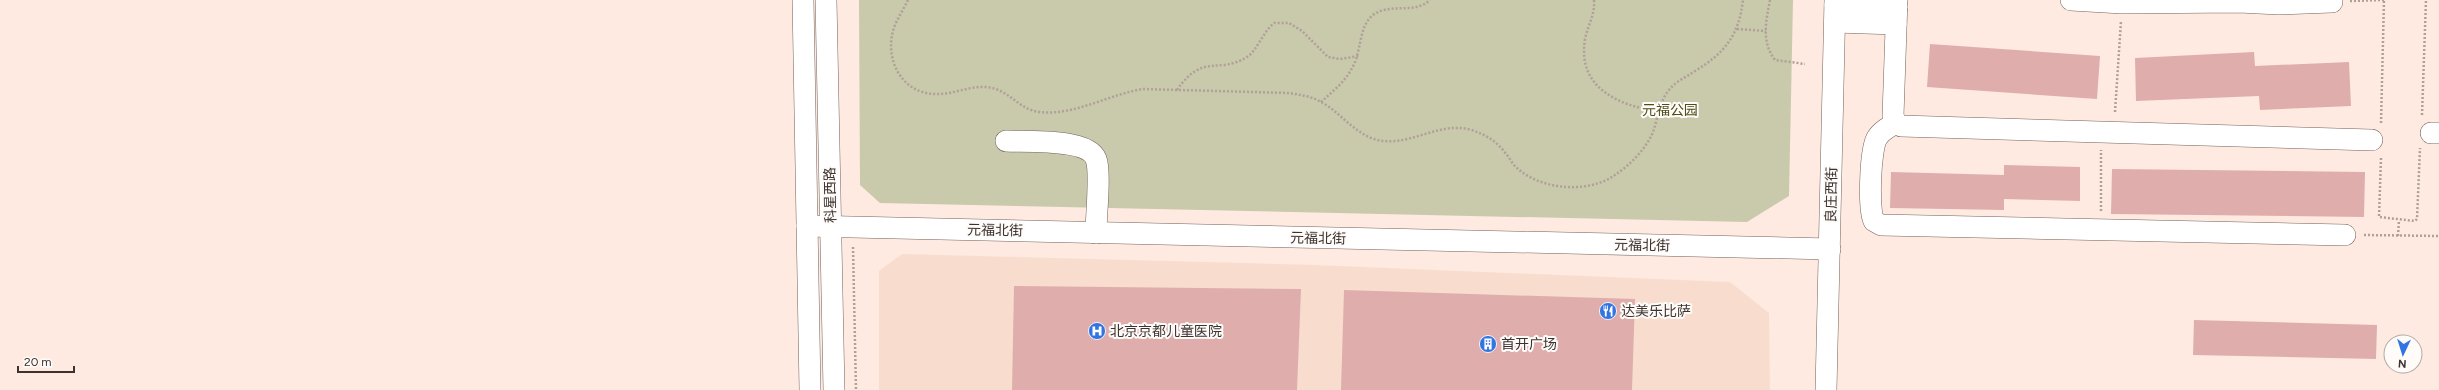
<svg xmlns="http://www.w3.org/2000/svg" width="2439" height="390" viewBox="0 0 2439 390" font-family="Figtree,'Noto Sans SC',sans-serif">
<style>
.built{fill:#f8ddcf}
.green{fill:#c9c9ac}
.building{fill:#e0adad}
.lines{fill:none;stroke-linecap:round;stroke-linejoin:round}
.minor-casing{stroke:#74625a;stroke-width:22}
.path{stroke:#afa098;stroke-width:2.5;stroke-dasharray:2 2;stroke-linecap:butt}
.minor{stroke:#fff;stroke-width:21}
.labels{text-anchor:middle;stroke-width:4;stroke-linejoin:round;paint-order:stroke}
.park-label{font-size:14px;fill:#4f4d18;stroke:#fffbf9}
.street-label{font-size:14px;fill:#3b332f;stroke:#fffbf9}
.poi-label{font-size:14px;fill:#3b332f;stroke:#fffbf9;text-anchor:start}
</style>
<rect width="100%" height="100%" fill="#feeae0"/>
<path class="built" d="M902,254L1315,265L1730,282L1769,313L1770,390H879V271Z"/>
<path class="green" d="M859,0H1793L1789,196L1747,222L880,203L860,185Z"/>
<g class="building">
<path d="M1930,44L2100,56L2097,99L1927,87Z"/>
<path d="M2254,52L2255,66L2349,62L2351,106L2260,110L2259,96L2136,101L2135,58Z"/>
<path d="M2004,165L2080,167V201L2004,199V210L1890,208L1891,172L2004,175Z"/>
<path d="M2112,169L2365,172L2364,217L2111,214Z"/>
<path d="M1014,286L1301,289L1297,390H1012Z"/>
<path d="M1344,290L1635,299L1632,390H1341Z"/>
<path d="M2194,320L2377,325L2376,359L2193,355Z"/>
</g>
<g class="lines">
<g class="minor-casing">
<g id="minor">
<path d="M803,0L810,390"/>
<path d="M826,0L834,390"/>
<path d="M1897,0L1893,116L1896,123L1901,126L2372,140"/>
<path d="M2071,0L2122,3L2239,2L2279,4L2332,2"/>
<path d="M1835,5L1897,7"/>
<path d="M1835,22L1896,24"/>
<path d="M1896,123C1889,127 1881,131 1877,138C1870,149 1868,211 1874,221L1881,225L2345,235"/>
<path d="M2431,133H2439"/>
<path d="M1006,141C1026,142 1088,138 1096,159C1101,172 1096,216 1096,233"/>
<path d="M807,226L1830,249"/>
<path d="M1826,390L1835,0"/>
</g>
</g>
<g class="path">
<path d="M908,0C904,8 899,16 895,25C883,55 899,93 935,94C952,95 968,86 986,87C1010,89 1018,110 1040,112C1074,116 1110,94 1143,89L1289,93C1300,95 1311,96 1321,102C1342,113 1358,139 1384,141C1414,144 1441,121 1472,130C1486,135 1498,142 1506,154C1510,158 1512,164 1517,168C1541,190 1588,194 1615,175C1630,165 1646,149 1653,132C1658,118 1659,102 1669,90C1676,81 1685,78 1695,71C1725,53 1739,35 1743,0"/>
<path d="M1594,0C1595,15 1588,25 1585,39C1577,89 1619,105 1659,112"/>
<path d="M1770,0C1766,21 1761,42 1775,60L1805,64"/>
<path d="M2350,1L2384,0"/>
<path d="M1737,29L1766,31"/>
<path d="M1177,90C1203,52 1218,75 1247,57C1256,52 1263,32 1274,23H1289L1302,31L1328,57L1340,59L1359,56"/>
<path d="M1321,102C1332,92 1345,82 1352,68C1362,52 1358,27 1373,15C1391,2 1414,15 1430,0"/>
<path d="M2115,112L2121,21"/>
<path d="M2422,115L2426,0"/>
<path d="M2381,123L2384,0"/>
<path d="M2381,158L2379,217L2415,221L2417,219L2420,148"/>
<path d="M2101,211V150"/>
<path d="M2364,235L2439,236"/>
<path d="M2398,236L2399,220"/>
<path d="M853,247L856,390"/>
</g>
<use href="#minor" class="minor"/>
</g>
<defs>
<g id="restaurant-disc" transform="scale(0.9)"><circle r="9.5" fill="#3274e2" stroke="#fffbf9"/><path d="M-5-6h1v4h1v-4h1v4h1v-4h1v5L-1.5 .5V6h-2V.5L-5-1ZM5-6V6H3V1.5H1.5Q1.5-4 5-6Z" fill="#fff"/></g>
<g id="hospital-disc" transform="scale(0.9)"><circle r="9.5" fill="#3274e2" stroke="#fffbf9"/><path d="M-5-5h3v3.5h4V-5h3V5h-3V1.5h-4V5h-3Z" fill="#fff"/></g>
<g id="building-disc" transform="scale(0.9)"><circle r="9.5" fill="#3274e2" stroke="#fffbf9"/><path d="M-4-6H4V6H1V3H-1V6H-4ZM-2.5-4.3h1.7v1.8h-1.7ZM.8-4.3h1.7v1.8H.8ZM-2.5-1h1.7V.8h-1.7ZM.8-1h1.7V.8H.8Z" fill="#fff"/></g>
</defs>
<g fill-rule="evenodd">
<use href="#restaurant-disc" x="1608" y="311"/>
<use href="#hospital-disc" x="1097" y="331"/>
<use href="#building-disc" x="1488" y="344"/>
</g>
<g class="labels">
<g class="park-label">
<text x="1670" y="115">元福公园</text>
</g>
<g class="street-label">
<text transform="translate(830 195) rotate(-91)" y="5">科星西路</text>
<text transform="translate(1831 195) rotate(-89)" y="5">良庄西街</text>
<text transform="translate(995 230) rotate(1)" y="5">元福北街</text>
<text transform="translate(1318 238) rotate(1)" y="5">元福北街</text>
<text transform="translate(1642 245) rotate(1)" y="5">元福北街</text>
</g>
<g class="poi-label">
<text x="1621" y="316">达美乐比萨</text>
<text x="1110" y="336">北京京都儿童医院</text>
<text x="1501" y="349">首开广场</text>
</g>
</g>
<g transform="translate(2403 354) rotate(184)"><circle r="19" fill="#fffbf9" stroke="#b1aba8"/>
<path d="M0-3L7 15L0 10L-7 15Z" fill="#3274e2"/>
<text y="-6" font-size="11" font-weight="bold" text-anchor="middle" fill="#3b332f">N</text>
</g>
<path d="M18 366v6h56v-6" fill="none" stroke="#3b332f" stroke-width="2"/>
<text x="24" y="366" font-size="12" fill="#3b332f" stroke="#fffbf9" stroke-width="3" paint-order="stroke">20 m</text>
</svg>
